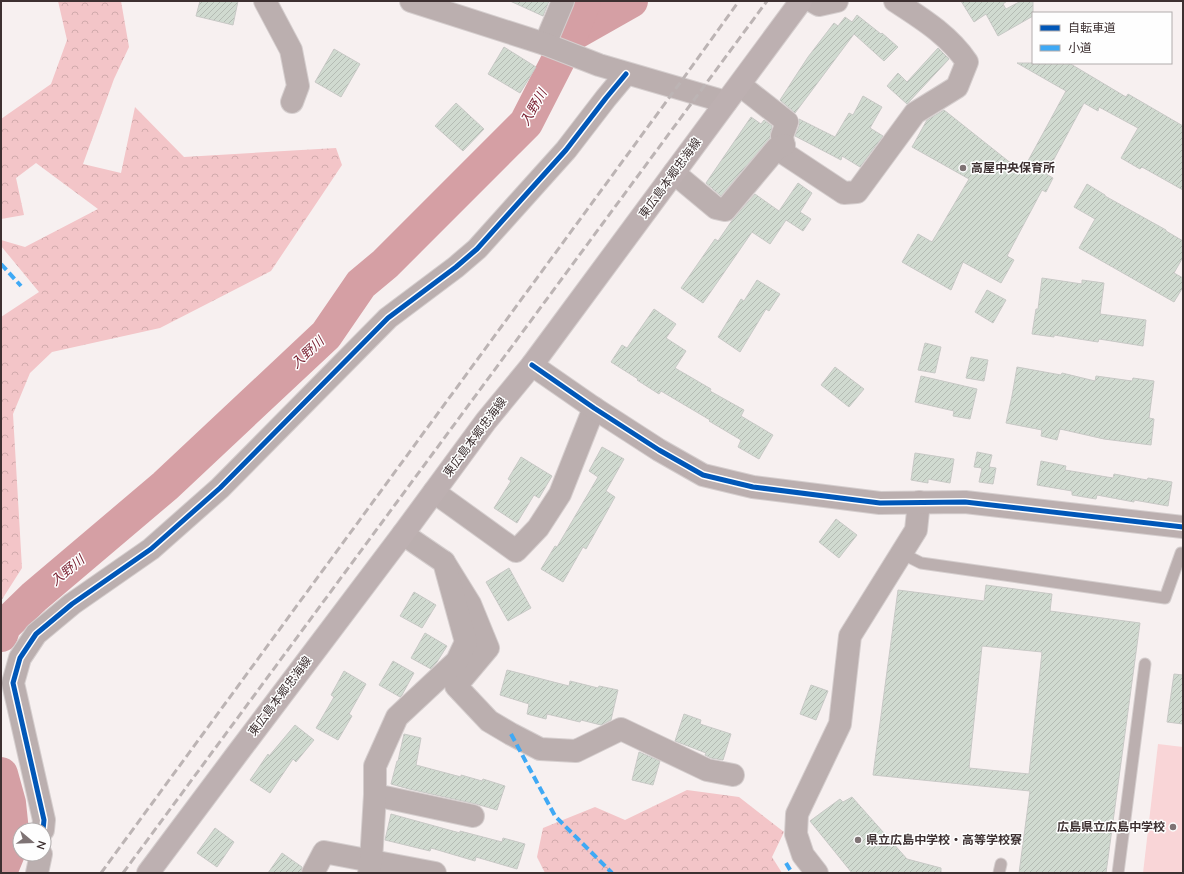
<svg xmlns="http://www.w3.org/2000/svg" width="1184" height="874" viewBox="0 0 1184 874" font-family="Mulish,'Noto Sans JP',sans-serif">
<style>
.forest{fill:url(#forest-crowns)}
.green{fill:#f9d5d7}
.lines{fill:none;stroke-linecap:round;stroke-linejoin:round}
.river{stroke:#d59fa4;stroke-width:34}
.building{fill:url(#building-hatch);stroke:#c8c9c6;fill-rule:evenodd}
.service-casing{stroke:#d5cece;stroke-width:13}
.minor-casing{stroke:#d5cece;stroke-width:24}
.tertiary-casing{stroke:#d5cece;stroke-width:24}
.primary-casing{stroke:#d5cece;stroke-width:24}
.service{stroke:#bbafaf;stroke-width:11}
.minor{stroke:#bbafaf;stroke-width:22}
.tertiary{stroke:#bbafaf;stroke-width:22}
.primary{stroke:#bdb0b1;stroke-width:22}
.rail{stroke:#bcb4b4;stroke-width:3;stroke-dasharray:8 4;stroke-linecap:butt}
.quiet{stroke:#3fa9f5;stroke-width:4;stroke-dasharray:8 4;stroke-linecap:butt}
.cycleway-casing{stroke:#fefefe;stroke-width:8}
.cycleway{stroke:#0057b8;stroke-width:5}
.poi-dot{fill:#7e7374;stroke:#fefefe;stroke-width:1.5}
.labels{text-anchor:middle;stroke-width:3;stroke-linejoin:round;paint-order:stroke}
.poi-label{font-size:12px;font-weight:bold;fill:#3d3031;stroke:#fefefe;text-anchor:start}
.street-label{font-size:12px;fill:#3d3031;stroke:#fefefe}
.water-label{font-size:13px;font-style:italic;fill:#7a2031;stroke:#fefefe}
</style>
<defs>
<pattern id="forest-crowns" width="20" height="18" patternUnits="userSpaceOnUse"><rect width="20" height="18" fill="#f3c5c8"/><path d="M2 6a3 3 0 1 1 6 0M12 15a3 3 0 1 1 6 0" fill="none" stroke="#d1aaac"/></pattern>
<pattern id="building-hatch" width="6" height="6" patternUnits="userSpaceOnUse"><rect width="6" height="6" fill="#d0dad0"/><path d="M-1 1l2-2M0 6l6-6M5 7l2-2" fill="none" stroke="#b4bbb3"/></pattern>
</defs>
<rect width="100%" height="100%" fill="#f7f0f0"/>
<g class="forest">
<path d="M58,1H121L129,47L114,79L83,164L121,173L135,107L184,157L336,148L342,165L271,271L160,328L52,352L30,373L13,414L22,568L1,601V317L39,292L1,246V240L25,247L98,209L36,163L16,178L24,215L1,219V119L51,84L67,40Z"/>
<path d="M687,790L739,797L784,832L772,857L782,873H545L537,857L543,828L595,807L625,820Z"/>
</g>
<path class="green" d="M1158,744L1183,747V873H1143Z"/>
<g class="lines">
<g class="river">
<path d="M571,35L631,1"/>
<path d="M1,635L4,626L34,597L165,486L326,335L361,284L385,264L526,123L571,35L584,1"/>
<path d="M1,774L9,803L13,841L1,870"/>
</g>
</g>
<g class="building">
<path d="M200,1H238L233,25L196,16Z"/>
<path d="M510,1H549L543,16Z"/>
<path d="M961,1H1007L1003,4L1006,9L1021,1H1033V16L998,36L986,14L974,22Z"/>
<path d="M857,15L881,34L882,33L898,47L884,61L854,34L795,113L780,100L793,80L808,57L834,23L838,26L845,17L852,22Z"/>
<path d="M504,47L536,67L520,93L488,74Z"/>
<path d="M938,48L949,59L907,104L887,86L898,73L907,82Z"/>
<path d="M334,49L360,64L341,97L315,82Z"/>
<path d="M1017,63H1069L1126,97L1128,94L1183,126V190L1142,167L1140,169L1121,158L1138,128L1099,107L1098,111L1084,103L1046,174L1053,178L1046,192L1042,190L1007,256L1014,260L1001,283L963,262L951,290L902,262L918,234L932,242L969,179L912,147L927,120L944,110L1022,172L1066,91Z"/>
<path d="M863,96L882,107L870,128L883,136L860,167L842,156L841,160L795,136L799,126V119L835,137L849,113L853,115Z"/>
<path d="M456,103L484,129L463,151L435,126Z"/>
<path d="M751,117L761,124L764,120L772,126L770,138L721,196L706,183Z"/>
<path d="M798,183L812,193L800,212L811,219L803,231L786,220L770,244L752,232L703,303L681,288L715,239L718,241L733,219L755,194L779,211Z"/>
<path d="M1087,184L1105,195V196L1166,230V231L1183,241V257L1174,273L1183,278V287L1174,302L1079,248L1095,219L1074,207Z"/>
<path d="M1042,278L1082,284V280L1104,283L1100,314L1146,320L1143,346L1099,339L1098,342L1054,335V337L1032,334L1036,309H1038Z"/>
<path d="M757,280L780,294L769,311L766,309L740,352L718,337L741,299L744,301Z"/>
<path d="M987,290L1006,300L993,323L975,312Z"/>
<path d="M654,309L676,324L666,338L686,351L675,368L711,389L710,391L744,410L741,416L773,435L759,459L738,447L741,440L709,421L710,420L661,391L659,394L637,380L638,379L611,362L622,345L627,348Z"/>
<path d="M925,343L941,347L935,373L918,370Z"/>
<path d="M971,357L988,360L984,381L966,378Z"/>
<path d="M835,367L864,389L849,407L821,385Z"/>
<path d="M1017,367L1061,375L1062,373L1095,381L1096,376L1132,381L1133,378L1154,381L1149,418L1154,419L1151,445L1104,439L1060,429L1057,440L1041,436L1042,430L1006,423L1012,396Z"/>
<path d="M921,376L977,389L970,419L953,416L954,411L915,402Z"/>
<path d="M602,447L624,459L606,491L615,497L586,549L583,547L563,582L541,569L555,546L557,547L598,477L589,471Z"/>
<path d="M977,452L992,455L989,467L996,468L993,484L979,482L982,468L974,467Z"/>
<path d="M915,453L954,459L950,483L928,479V483L911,480Z"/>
<path d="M521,457L552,476L539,498L534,495L517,523L494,508L511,481L508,479Z"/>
<path d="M1041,461L1066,466L1065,470L1113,478L1114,474L1147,480L1148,478L1172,482L1168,506L1134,500V502L1097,495L1096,499L1072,495V491L1037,485Z"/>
<path d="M836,519L857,535L839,558L819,542Z"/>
<path d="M509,568L531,608L508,621L486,582Z"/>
<path d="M986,585L1052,594L1050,611L1140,623L1106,873H1019L1030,791L873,775L898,590L984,601ZM982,646L1042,652L1029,774L969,768Z"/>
<path d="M414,592L436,605L422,628L400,616Z"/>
<path d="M425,633L447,646L437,662L431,669L411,658Z"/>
<path d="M393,661L414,673L402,695L400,697L379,685Z"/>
<path d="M507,670L569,686L570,681L598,688L599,686L618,690L611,720L601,725L581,720L580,722L547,714L546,719L527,714L529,704L500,695Z"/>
<path d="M344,671L366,684L349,714L352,716L338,740L316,728L334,697L331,695Z"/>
<path d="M1174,674L1183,675V724L1167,722Z"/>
<path d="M811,685L828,691L816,720L800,714Z"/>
<path d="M684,714L701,720L700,724L731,734L723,760L711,758L705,755L706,753L675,741Z"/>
<path d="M295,725L314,740L296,762L293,759L270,793L250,780L268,754L269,756Z"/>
<path d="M404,734L421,738L416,765L461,777V775L482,781L483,779L505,786L497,810L476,804L409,789L391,784L397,761H398Z"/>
<path d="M639,752L660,761L653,785L632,780Z"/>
<path d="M852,797L907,859L941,868V873H852L810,821L840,799L843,802Z"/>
<path d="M391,814L460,833V831L502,842L503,838L525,844L517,869L476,857L475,861L431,848L430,851L385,840Z"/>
<path d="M215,828L234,842L217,867L197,853Z"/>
<path d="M282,853L302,867L301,873H268Z"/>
</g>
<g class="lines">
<g class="service-casing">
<g id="service">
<path d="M901,553L921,563L1165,598L1181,553H1183"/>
<path d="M999,873L1001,864"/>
<path d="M1118,873L1145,664"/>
</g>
</g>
<g class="minor-casing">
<g id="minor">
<path d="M265,1L291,50L298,86L292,102"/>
<path d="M812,1L819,5L837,1"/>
<path d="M545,44L563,1"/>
<path d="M740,85L787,122L782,136L785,154L844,193L857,192L915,113L957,87L967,62C949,35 921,18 895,1"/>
<path d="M674,173L716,208L725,210L777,148L784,145"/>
<path d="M434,492L516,551L538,528L560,494L594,408"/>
<path d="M444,562L470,604L488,648L456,686L489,721L511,734L540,749L576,751L621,729L707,770L733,775"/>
<path d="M375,795L473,816"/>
<path d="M43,830L44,820L13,683L20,658L36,634L72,604L151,549L220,488L388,318L456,267L477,249L566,150L606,98L626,74"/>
<path d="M37,873L41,854"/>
<path d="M313,873L324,852L435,873"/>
<path d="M369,873L371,861L375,795V766L397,717L457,661L466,642L444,562L403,534"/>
<path d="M817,873L803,855L796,834L797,814L840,724L850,636L916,530L919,502"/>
</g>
</g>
<g class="tertiary-casing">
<g id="tertiary">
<path d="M411,1L545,44L599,65L726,102"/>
<path d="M532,365L594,408L659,450L703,475L753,487L880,503L965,502L1183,527"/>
</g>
</g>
<g class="primary-casing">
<path id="primary" d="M148,873L237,754L403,534L486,421L532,365L801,1"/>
</g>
<use href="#service" class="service"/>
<use href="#minor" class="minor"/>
<use href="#tertiary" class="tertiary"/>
<use href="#primary" class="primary"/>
<g class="rail">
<path d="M101,873L677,87L739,1"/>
<path d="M123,873L767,1"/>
</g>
<g class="quiet">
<path d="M1,264L21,286"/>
<path d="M511,734L555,816L612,873"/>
<path d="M786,863L792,873"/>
</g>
<g class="cycleway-casing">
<g id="cycleway">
<path d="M532,365L594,408L659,450L703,475L753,487L880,503L965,502L1183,527"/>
<path d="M43,830L44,820L13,683L20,658L36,634L72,604L151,549L220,488L388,318L456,267L477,249L566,150L606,98L626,74"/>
</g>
</g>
<use href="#cycleway" class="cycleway"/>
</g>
<g class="poi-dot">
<circle cx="963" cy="168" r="4"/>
<circle cx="1173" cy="827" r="4"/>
<circle cx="858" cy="840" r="4"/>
</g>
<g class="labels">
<g class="poi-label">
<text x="971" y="172">高屋中央保育所</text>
<text x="1165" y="831" text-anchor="end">広島県立広島中学校</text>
<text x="866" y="844">県立広島中学校・高等学校寮</text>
</g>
<g class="street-label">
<text transform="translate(670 178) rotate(-54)" y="4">東広島本郷忠海線</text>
<text transform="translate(475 437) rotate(-53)" y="4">東広島本郷忠海線</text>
<text transform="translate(280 696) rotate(-53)" y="4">東広島本郷忠海線</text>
</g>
<g class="water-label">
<text transform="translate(533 107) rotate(-60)" y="5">入野川</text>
<text transform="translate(307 352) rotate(-43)" y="5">入野川</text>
<text transform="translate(67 570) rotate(-40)" y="5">入野川</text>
</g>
</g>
<rect width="1184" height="874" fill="none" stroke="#3d3031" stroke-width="4"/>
<rect x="1032" y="12" width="140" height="52" fill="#fefefe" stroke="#b1acac"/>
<rect x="1040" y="25" width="20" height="6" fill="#0057b8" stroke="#b1acac"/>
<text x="1068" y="32" font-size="12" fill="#3d3031">自転車道</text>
<rect x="1040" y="45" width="20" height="6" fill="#3fa9f5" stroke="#b1acac"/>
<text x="1068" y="52" font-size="12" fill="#3d3031">小道</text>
<g transform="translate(32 842) rotate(109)"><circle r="19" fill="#fefefe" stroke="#b1acac"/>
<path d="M0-3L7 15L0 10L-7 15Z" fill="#7e7374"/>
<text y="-6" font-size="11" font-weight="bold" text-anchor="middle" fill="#3d3031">N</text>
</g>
</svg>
